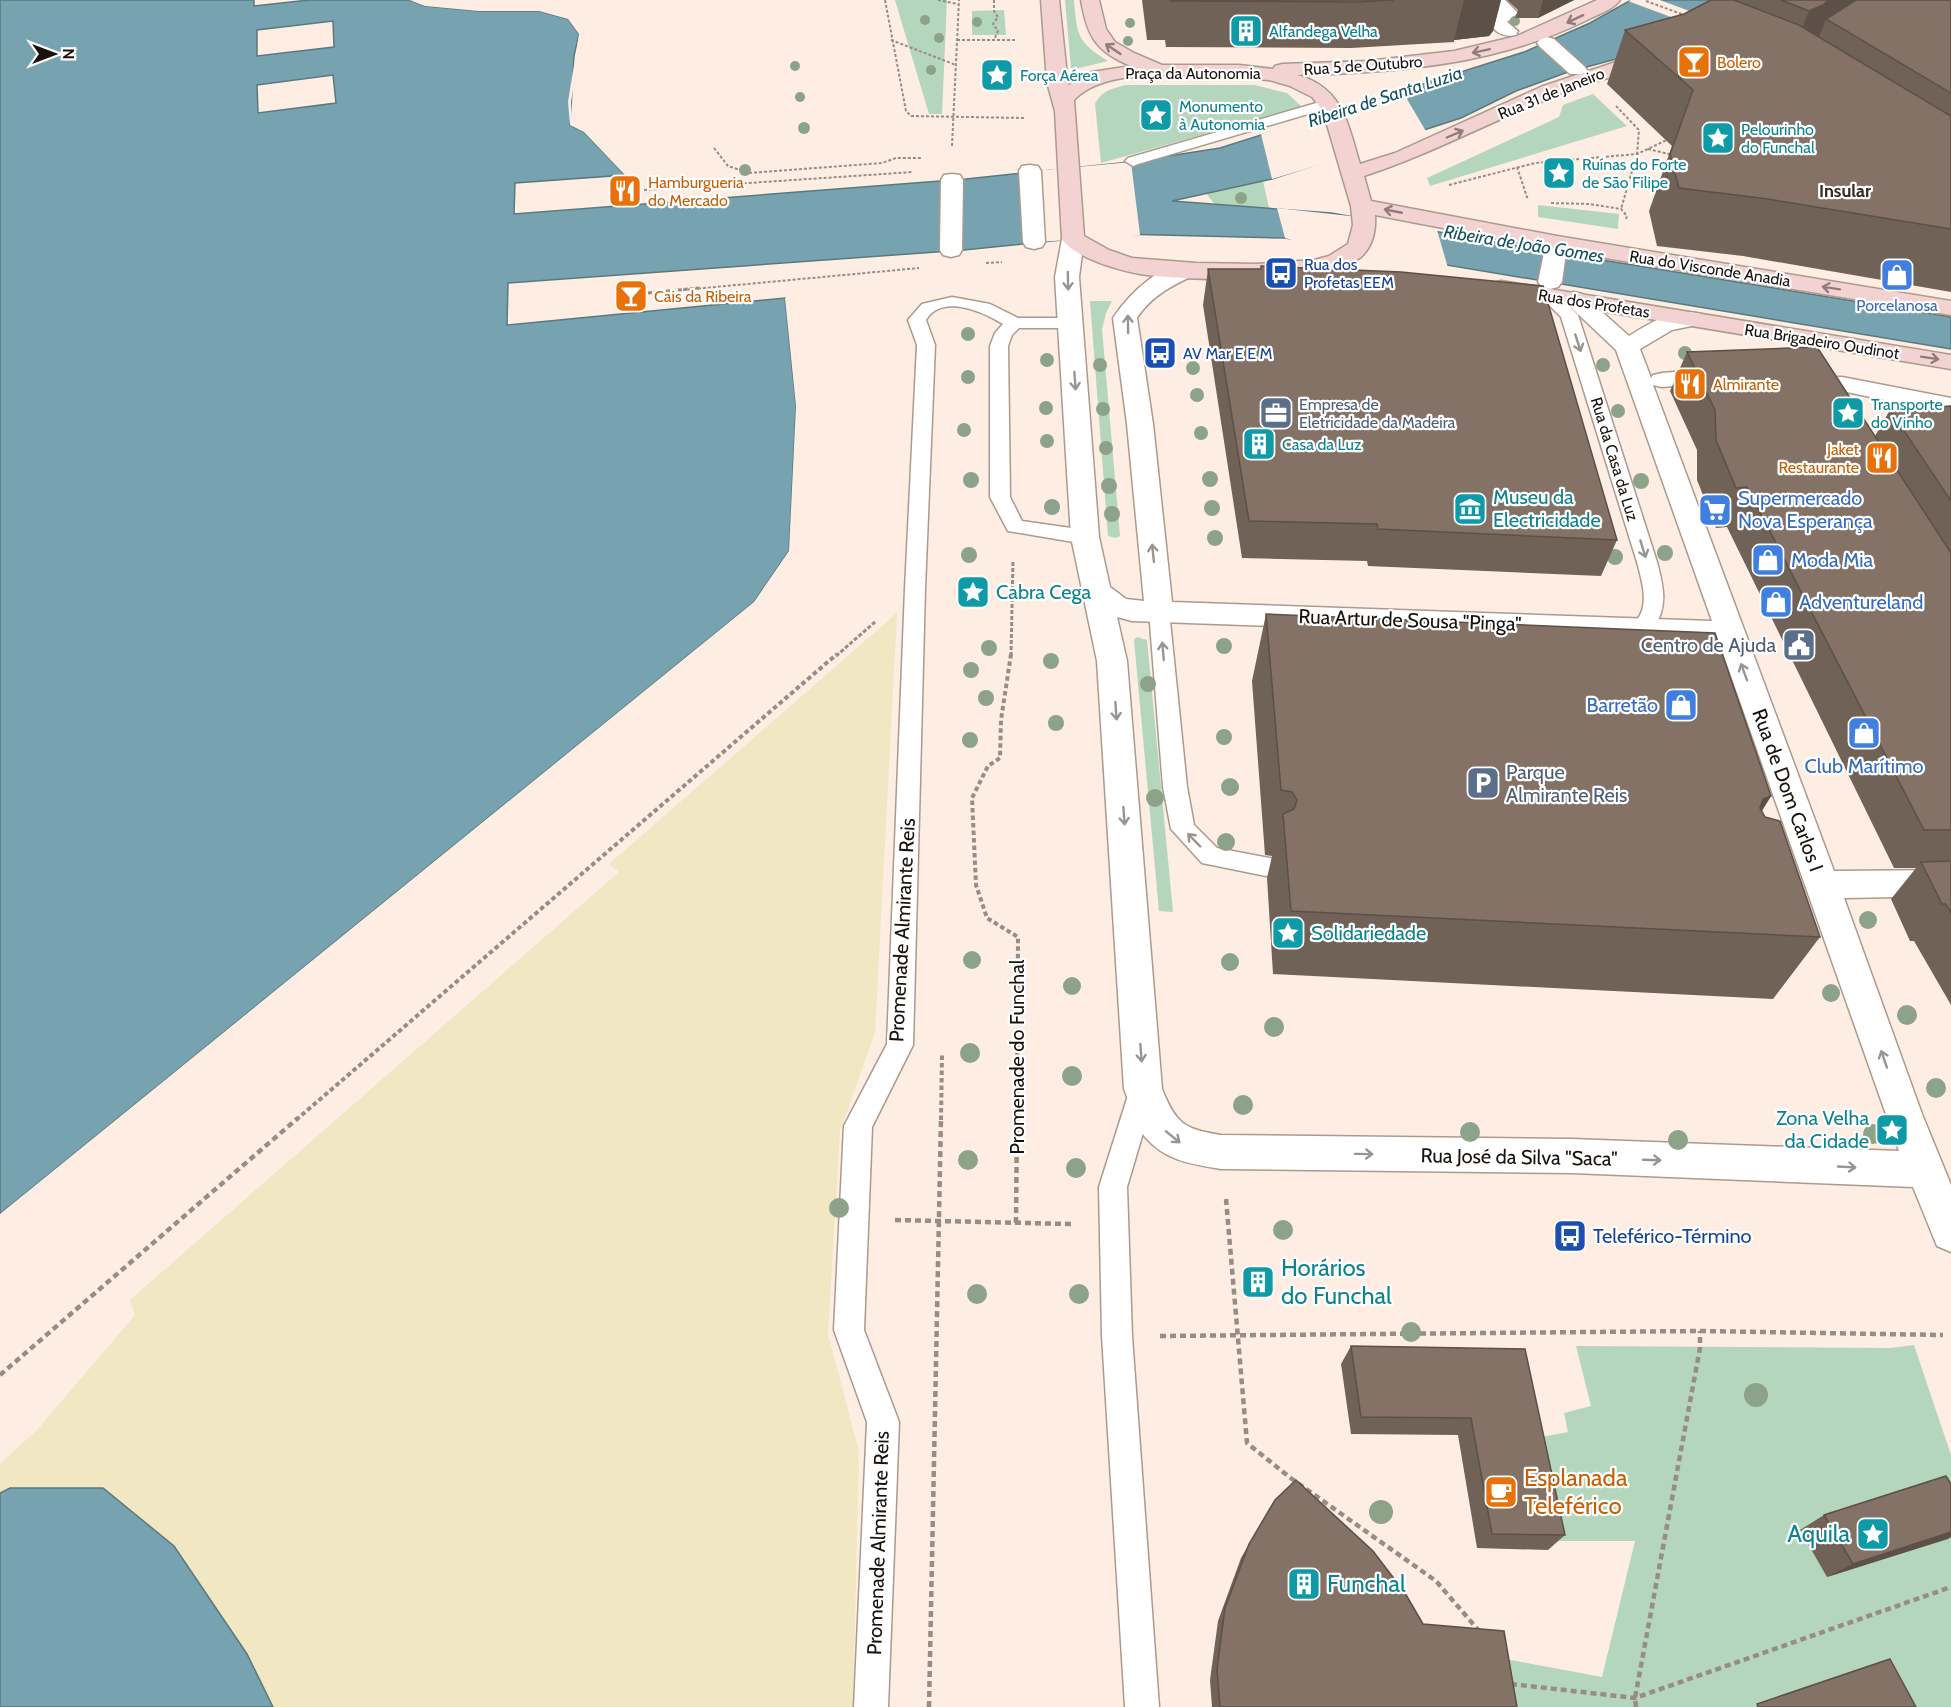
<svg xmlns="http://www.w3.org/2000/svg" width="1951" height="1707" viewBox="0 0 1951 1707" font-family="Cabin,sans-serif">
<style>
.green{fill:#b4d6bc}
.sand{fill:#f1e7c2}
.water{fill:#77a3b0;stroke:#5a787f;stroke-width:1.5;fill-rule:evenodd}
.pier{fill:#fdede2}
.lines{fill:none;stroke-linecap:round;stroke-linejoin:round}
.lane-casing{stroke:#ac9a8c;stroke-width:3}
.street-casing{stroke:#ac9a8c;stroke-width:3}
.secondary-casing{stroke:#ac9a8c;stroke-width:3}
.path-far3{stroke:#988d84;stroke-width:2;stroke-dasharray:3 2;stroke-linecap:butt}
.path-far2{stroke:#988d84;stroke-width:3;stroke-dasharray:4 2;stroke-linecap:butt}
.path-far1{stroke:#988d84;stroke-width:4;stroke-dasharray:4.5 3;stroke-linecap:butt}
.path{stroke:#988d84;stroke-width:4.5;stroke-dasharray:6 4;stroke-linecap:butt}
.lane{fill:#fff;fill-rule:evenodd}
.street{fill:#fff;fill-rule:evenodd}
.secondary{fill:#f2d3d2;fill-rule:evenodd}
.tree{fill:#8ca289}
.wall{fill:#716257}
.shaded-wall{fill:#5c5047}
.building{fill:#837265;stroke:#5c5047;stroke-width:1.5}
.oneway{stroke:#907c79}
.oneway2{stroke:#979492}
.labels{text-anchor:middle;stroke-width:4.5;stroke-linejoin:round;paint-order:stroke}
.far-culture-label{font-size:16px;fill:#0d838f;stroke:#fff;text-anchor:start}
.far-food-label{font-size:16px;fill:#c56008;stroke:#fff;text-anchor:start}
.far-street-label{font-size:16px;fill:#18120d;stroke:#fff}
.far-transit-label{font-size:16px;fill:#164399;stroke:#fff;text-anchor:start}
.far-shop-label{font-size:16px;fill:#366cbe;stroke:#fff}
.far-service-label{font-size:16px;fill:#4e5e75;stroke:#fff;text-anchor:start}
.far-water-label{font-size:18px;font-style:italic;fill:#135160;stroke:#fff}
.far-neighbourhood-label{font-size:18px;font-weight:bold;fill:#392a20;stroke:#fff}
.culture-label{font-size:20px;fill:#0d838f;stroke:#fff;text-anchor:start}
.shop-label{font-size:20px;fill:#366cbe;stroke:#fff;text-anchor:start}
.street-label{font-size:20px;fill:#18120d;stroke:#fff}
.service-label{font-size:20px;fill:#4e5e75;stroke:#fff;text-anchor:end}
.transit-label{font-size:20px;fill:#164399;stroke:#fff;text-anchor:start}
.near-culture-label{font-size:24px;fill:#0d838f;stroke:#fff;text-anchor:start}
.near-food-label{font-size:24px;fill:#c56008;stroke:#fff;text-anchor:start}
</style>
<rect width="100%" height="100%" fill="#fdede2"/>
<g class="green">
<path d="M895,0H947L942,114H929Z"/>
<path d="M1065,0H1074C1077,35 1077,42 1108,61L1075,69L1071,68Z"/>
<path d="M1004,10L1006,35H972V11Z"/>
<path d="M1127,85H1254L1287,93L1302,107L1101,163L1095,104C1102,90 1113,88 1127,85Z"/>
<path d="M1593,94L1627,126L1430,186L1427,178L1559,117L1563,105Z"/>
<path d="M1263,181L1269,208L1215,205L1206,193Z"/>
<path d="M1538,205L1619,214L1618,229L1538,217Z"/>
<path d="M1090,301H1112L1106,313L1102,329L1120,536L1116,538L1108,536Z"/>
<path d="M1137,637L1147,640L1173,912L1159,911L1134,640Z"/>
<path d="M1914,1345L1951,1455V1707H1515L1500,1658L1602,1677L1635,1541H1558L1536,1438L1568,1432L1564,1413L1591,1406L1576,1346L1891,1348Z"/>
</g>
<path class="sand" d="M897,613L875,1033L840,1131L828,1334L859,1452L853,1707H273L247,1654L10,1488L0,1493V1464L37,1430L135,1315L130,1300L619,872L609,864Z"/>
<g class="water">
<path d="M0,0H254V6L309,0H409L425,6L479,11H539L568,19L579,34L574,56L570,125L584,132L625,175L515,183L514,214L966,179L1130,162L1220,148L1524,52L1590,23L1631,0H1724L1627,56L1568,72L1516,91L1461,118L1272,179L1172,201L1331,213L1541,250L1951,317V349L1285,238L1120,234L964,250L508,283L507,325L785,298L796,406L789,551L754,602L0,1214ZM333,21L334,47L257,56V30ZM333,75L336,103L258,113L257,85Z"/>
<path d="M10,1488H103L174,1546L247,1654L273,1707H0V1493Z"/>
</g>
<g class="pier">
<path d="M409,0L479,8H540L569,17L582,34L571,102L572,123L586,130L628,175H625L584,132L570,125L568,102L579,34L568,19L539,11H479L425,6Z"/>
<path d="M1631,0H1660L1700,15L1687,23L1628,1Z"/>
<path d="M1401,89L1427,133L1272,179L1261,134Z"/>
<path d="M1131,162L1140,235L1024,243L1023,172Z"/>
<path d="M1277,208L1395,221L1437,230L1448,268L1312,246L1285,238Z"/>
<path d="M785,298H788L799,406L792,552L756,604L0,1217V1214L754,602L789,551L796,406Z"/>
</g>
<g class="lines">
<g class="lane-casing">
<g id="lane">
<path d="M1330,99L1335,100L1337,103L1335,106L1138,164L1133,166L1125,161L1128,158Z"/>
<path d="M1548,290L1554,291L1578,315L1657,562C1663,585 1669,607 1653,628C1647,636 1642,637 1632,634L1629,629C1632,624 1636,621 1639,617C1649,601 1641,578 1637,562L1561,317L1539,295L1542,291Z"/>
<path d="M952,297L990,304L1018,318H1071L1077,319L1080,323L1077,327L1071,328H1019L1012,335L1008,346L1010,497L1022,521L1085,530L1092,532L1095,537L1092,542L1085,544L1008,531L990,497V346L995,333L1003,324C983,312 942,293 926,320L935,345L925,589L913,1045L872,1127L864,1330L899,1422L888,1707H854L867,1422L834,1330L844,1126L887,1044L905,589L917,345L908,320L922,304Z"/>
<path d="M1159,604L1166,606L1169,611L1187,787L1194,825L1217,848L1275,859L1278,866L1275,873L1266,876L1202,863L1171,829L1163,787L1149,611L1152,606Z"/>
<path d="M1143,1077L1153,1081L1156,1089L1127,1187L1132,1336L1159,1707H1125L1102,1336L1099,1187L1130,1089L1133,1081Z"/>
</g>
</g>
<g class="street-casing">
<g id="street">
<path d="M1485,0H1505L1518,13L1507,22L1518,31L1516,35C1503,38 1493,31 1487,20L1497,12Z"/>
<path d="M1547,37L1554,39L1584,66L1587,70L1584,74H1570L1540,47L1537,43L1540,39Z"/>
<path d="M1030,165L1038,166L1041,171L1045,242L1042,247L1034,249L1026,247L1023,242L1019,171L1022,166Z"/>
<path d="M952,174L960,175L963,180L962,250L959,255L951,257L943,255L940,250L941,180L944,175Z"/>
<path d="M1073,232L1081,234L1084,239L1079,277L1099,537L1110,587L1126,599L1144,601L1127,424L1113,318C1128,295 1166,256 1197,264L1201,269L1197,274C1174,284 1151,296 1137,318L1153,424L1172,602L1712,621L1616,350L1562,299L1566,294L1574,292L1582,294L1629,336C1650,323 1675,307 1701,314L1705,319L1701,324L1672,330L1640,349L1651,378L1653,375L1662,373L1720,368L1729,370L1732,375L1729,380L1720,382L1662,387L1653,385L1834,871L1951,870V896L1844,898L1922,1114L1951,1185V1252L1937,1246L1913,1187L1572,1173L1221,1169C1191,1164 1166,1161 1145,1137C1135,1125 1130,1103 1124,1089L1097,661L1071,537L1055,277L1062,239L1065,234ZM1117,617L1132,621L1719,642L1899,1151L1572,1139L1221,1135C1184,1129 1176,1124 1162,1089L1127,661Z"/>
<path d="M1555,246L1563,248L1566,253L1562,282L1558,287L1550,289L1542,287L1538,282L1544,253L1547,248Z"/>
<path d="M1810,377H1842L1951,398V414L1842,391L1801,389L1798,384L1801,379Z"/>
</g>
</g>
<g class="secondary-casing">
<g id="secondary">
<path d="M1041,0H1059L1068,85L1092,72L1131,66C1096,52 1087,36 1081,0H1099L1106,29L1115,42L1134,53L1162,65H1239L1273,69L1275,66L1282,64L1368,61L1454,51L1517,36L1597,0H1620C1613,10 1596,15 1585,21C1495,65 1396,73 1297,75C1343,87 1348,125 1360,164L1395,153L1543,86L1628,58L1646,49H1660L1663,53C1652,68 1606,78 1588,84C1511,110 1441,151 1364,176L1371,201L1557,236L1951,301V315L1557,250L1375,215C1376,230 1373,246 1361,257C1327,285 1184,281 1140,274C1118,270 1075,258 1062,239L1055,111L1047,82ZM1207,76L1269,80L1290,86L1312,97L1323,111L1351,206L1353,225L1348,244L1329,256L1314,260L1256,264L1196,263L1132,258L1109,250L1084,236L1074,100C1104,69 1167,76 1207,76Z"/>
<path d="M1501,281L1951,355V369L1493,293L1489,288L1493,283Z"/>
</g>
</g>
<g class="path-far3">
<path d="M885,0L906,111L911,116L1024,118"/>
<path d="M938,0L958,4"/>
<path d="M994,0V11L998,17L993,24L998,31L994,40"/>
<path d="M1646,1L1687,16"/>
<path d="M891,40L956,65"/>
<path d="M957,40H1015"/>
<path d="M1616,106L1639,130L1637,154L1621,209"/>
<path d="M952,146L959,0"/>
<path d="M714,148L728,166L749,173L882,163L896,158H921"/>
<path d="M1648,149L1673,155"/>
<path d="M1517,167L1528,200"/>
<path d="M1449,185L1535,163L1637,154L1669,139"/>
<path d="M644,190L913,172"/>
<path d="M1551,203L1589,204L1621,209L1627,216L1626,219"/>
<path d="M986,263L1002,262"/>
<path d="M683,290L919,268"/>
</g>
<g class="path-far2">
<path d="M648,293L699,288"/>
<path d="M836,656L875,622"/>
<path d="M1011,656L1013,560"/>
</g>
<g class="path-far1">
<path d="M1011,654L1001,720L1000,758L988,766L972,798L976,885L987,918L1018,937L1017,1120"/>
<path d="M296,1120L837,654"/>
<path d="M941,1120L942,1055"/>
</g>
<g class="path">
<path d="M1226,1199L1247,1443L1292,1479L1436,1581L1480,1632"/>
<path d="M895,1220L1071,1224"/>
<path d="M1016,1223L1017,1118"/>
<path d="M1160,1336L1700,1331L1943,1335"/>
<path d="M0,1375L298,1118"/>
<path d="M1511,1684L1635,1698L1951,1587"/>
<path d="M929,1707L941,1118"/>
<path d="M1636,1707L1635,1698L1700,1348V1331"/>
</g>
<use href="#lane" class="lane"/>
<use href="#street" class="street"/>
<use href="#secondary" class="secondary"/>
</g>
<g class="tree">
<circle cx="925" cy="20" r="5"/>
<circle cx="1515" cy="21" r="5"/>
<circle cx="977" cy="22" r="5"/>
<circle cx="1130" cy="23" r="5"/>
<circle cx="939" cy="38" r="5"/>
<circle cx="1128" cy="41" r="5"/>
<circle cx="795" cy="66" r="5"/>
<circle cx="931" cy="70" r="5"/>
<circle cx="800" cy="97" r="5"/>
<circle cx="804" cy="128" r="6"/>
<circle cx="745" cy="170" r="6"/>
<circle cx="1241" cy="198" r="6"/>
<circle cx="968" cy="334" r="7"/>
<circle cx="1685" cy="353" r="7"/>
<circle cx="1047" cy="360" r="7"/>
<circle cx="1100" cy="365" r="7"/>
<circle cx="1603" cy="365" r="7"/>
<circle cx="1193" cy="368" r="7"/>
<circle cx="968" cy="377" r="7"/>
<circle cx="1197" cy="395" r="7"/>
<circle cx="1046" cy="408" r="7"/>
<circle cx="1103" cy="409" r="7"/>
<circle cx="1618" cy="411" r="7"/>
<circle cx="964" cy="430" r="7"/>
<circle cx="1201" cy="433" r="7"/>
<circle cx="1047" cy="441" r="7"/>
<circle cx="1106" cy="448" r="7"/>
<circle cx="1210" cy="479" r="8"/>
<circle cx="971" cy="480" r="8"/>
<circle cx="1641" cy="481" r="8"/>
<circle cx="1109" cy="486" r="8"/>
<circle cx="1052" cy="507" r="8"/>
<circle cx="1212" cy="508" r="8"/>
<circle cx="1112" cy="514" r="8"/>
<circle cx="1215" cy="538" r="8"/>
<circle cx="1665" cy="553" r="8"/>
<circle cx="969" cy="555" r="8"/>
<circle cx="1615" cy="557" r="8"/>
<circle cx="1224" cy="646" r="8"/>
<circle cx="989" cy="648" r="8"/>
<circle cx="1051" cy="661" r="8"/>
<circle cx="971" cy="670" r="8"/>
<circle cx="1148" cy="684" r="8"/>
<circle cx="986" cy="698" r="8"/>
<circle cx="1056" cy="723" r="8"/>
<circle cx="1224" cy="737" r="8"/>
<circle cx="970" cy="740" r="8"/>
<circle cx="1230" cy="787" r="9"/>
<circle cx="1155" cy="798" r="9"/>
<circle cx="1226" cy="842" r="9"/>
<circle cx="1868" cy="920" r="9"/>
<circle cx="972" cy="960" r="9"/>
<circle cx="1230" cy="962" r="9"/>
<circle cx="1072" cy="986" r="9"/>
<circle cx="1831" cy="993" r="9"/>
<circle cx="1907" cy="1015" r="10"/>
<circle cx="1274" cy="1027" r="10"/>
<circle cx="970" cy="1053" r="10"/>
<circle cx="1072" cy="1076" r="10"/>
<circle cx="1936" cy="1088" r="10"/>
<circle cx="1243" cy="1105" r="10"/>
<circle cx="1470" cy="1132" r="10"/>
<circle cx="1873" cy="1134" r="10"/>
<circle cx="1678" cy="1140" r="10"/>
<circle cx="968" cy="1160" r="10"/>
<circle cx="1076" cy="1168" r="10"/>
<circle cx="839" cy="1208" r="10"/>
<circle cx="1283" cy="1230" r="10"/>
<circle cx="977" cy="1294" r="10"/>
<circle cx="1079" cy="1294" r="10"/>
<circle cx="1411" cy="1332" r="10"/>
<circle cx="1756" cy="1395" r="12"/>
<circle cx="1381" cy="1512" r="12"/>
</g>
<g class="wall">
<path d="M1142,0H1501L1493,31L1489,36L1454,40V42L1351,48L1166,47L1165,40H1147Z"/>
<path d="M1507,0H1574L1538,18H1515L1518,10Z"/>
<path d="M1711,0H1951V292L1743,256L1657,246L1649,211L1672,146L1607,84L1625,30L1684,14Z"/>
<path d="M1208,269L1617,540L1601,576L1368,566L1367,561L1242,558L1203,305Z"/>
<path d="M1687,352L1875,436L1890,410L1951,406V1005L1914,941H1910L1891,899L1916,868H1894L1727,527L1716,528L1697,480V450L1670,391Z"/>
<path d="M1266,614L1771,796L1762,811L1820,937L1773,999L1273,974L1267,878L1272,856L1265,855L1252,681Z"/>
<path d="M1351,1346L1525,1349L1565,1535L1548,1550L1477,1548L1458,1435L1351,1434L1341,1364Z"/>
<path d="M1951,1484V1537L1827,1577L1800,1530L1824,1515Z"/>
<path d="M1249,1544L1423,1624L1517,1707H1212L1210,1680L1218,1621L1241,1558Z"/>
</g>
<g class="shaded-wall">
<path d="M1464,0H1501L1493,31L1489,36L1454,40Z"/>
<path d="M1543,0H1574L1538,18Z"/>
<path d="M1829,0H1869L1826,19L1815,47L1787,65L1809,11Z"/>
<path d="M1771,796L1730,861L1763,799Z"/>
<path d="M1951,1532V1537L1948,1539L1827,1577L1853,1564Z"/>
</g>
<g class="building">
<path d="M1170,0H1394L1359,2L1170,1Z"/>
<path d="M1711,0H1734L1799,25L1951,116V229L1768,199L1679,188L1670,154L1693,90L1625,30L1684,14Z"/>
<path d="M1781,0H1829L1823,5L1809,11Z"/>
<path d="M1856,0H1951V93L1826,19Z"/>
<path d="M1261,266L1401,272L1543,286L1617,540L1378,529L1377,524L1249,521L1208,269H1261Z"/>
<path d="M1817,347L1951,553V830H1924L1747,487L1736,488L1716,440L1715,410L1687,352Z"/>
<path d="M1951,406V501L1890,410Z"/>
<path d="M1266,614L1715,633L1771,796L1763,799L1760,808L1765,817L1780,821L1820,937L1291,911L1283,814L1294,809L1297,800L1292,792L1281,790Z"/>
<path d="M1951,861V913L1946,904H1942L1921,862Z"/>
<path d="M1351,1346L1525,1349L1565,1535L1492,1534L1471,1418L1361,1417Z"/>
<path d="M1946,1476L1951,1484V1532L1853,1564L1824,1515Z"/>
<path d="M1296,1480L1373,1551L1405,1593L1423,1624L1504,1631L1517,1707H1220L1217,1669L1225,1608L1249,1544L1275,1500Z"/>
<path d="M1890,1659L1916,1707H1758L1757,1704Z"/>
</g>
<defs><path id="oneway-shaft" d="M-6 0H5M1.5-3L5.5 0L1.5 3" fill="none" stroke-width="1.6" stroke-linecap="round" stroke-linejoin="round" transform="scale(1.5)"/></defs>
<g class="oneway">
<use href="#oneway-shaft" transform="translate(1575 19) rotate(155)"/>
<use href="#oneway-shaft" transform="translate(1113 49) rotate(-146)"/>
<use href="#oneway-shaft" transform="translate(1481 51) rotate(168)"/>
<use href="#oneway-shaft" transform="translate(1455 134) rotate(-23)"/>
<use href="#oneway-shaft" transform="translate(1393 211) rotate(-169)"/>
<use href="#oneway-shaft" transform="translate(1831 288) rotate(-171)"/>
<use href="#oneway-shaft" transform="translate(1930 358) rotate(9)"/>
</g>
<g class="oneway2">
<use href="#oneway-shaft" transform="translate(1068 281) rotate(89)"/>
<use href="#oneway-shaft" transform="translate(1128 324) rotate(-91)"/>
<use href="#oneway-shaft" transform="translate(1578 343) rotate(72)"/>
<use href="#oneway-shaft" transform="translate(1075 381) rotate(86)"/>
<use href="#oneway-shaft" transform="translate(1643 549) rotate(73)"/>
<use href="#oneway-shaft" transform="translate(1153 553) rotate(-96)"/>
<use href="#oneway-shaft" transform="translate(1163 651) rotate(-95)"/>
<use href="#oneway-shaft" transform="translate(1744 672) rotate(-110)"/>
<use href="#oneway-shaft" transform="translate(1116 711) rotate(86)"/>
<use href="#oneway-shaft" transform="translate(1124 816) rotate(86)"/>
<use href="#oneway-shaft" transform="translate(1194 840) rotate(-134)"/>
<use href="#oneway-shaft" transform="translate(1141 1053) rotate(86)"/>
<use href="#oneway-shaft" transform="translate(1884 1059) rotate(-109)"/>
<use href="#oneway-shaft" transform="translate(1173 1137) rotate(39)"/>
<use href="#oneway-shaft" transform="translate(1364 1154) rotate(1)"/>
<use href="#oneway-shaft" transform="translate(1652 1160) rotate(2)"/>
<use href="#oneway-shaft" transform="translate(1847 1167) rotate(3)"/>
</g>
<defs>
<g id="building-square" transform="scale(1.725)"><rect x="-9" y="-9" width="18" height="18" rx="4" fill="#0f9aa8" stroke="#fff"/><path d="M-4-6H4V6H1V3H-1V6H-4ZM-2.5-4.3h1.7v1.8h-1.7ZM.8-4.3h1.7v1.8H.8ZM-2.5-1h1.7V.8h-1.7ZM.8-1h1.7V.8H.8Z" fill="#fff"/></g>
<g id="bar-square" transform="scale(1.725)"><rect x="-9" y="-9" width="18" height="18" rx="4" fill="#e8710a" stroke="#fff"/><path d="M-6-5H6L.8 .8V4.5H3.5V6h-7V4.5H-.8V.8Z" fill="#fff"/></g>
<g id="sight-square" transform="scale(1.725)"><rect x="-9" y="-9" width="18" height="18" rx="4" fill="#0f9aa8" stroke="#fff"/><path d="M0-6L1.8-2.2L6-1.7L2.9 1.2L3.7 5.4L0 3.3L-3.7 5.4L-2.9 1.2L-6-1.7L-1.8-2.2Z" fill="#fff"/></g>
<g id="restaurant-square" transform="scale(1.725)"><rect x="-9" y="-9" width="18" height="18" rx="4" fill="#e8710a" stroke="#fff"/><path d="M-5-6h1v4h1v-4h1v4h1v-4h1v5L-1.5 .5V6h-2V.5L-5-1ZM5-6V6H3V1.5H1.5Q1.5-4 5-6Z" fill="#fff"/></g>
<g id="bus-square" transform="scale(1.725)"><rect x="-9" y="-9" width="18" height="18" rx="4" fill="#1a4fb4" stroke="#fff"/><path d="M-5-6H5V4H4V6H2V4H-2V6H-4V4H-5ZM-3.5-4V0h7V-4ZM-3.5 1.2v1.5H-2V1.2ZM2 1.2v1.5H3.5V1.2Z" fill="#fff"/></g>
<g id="shop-square" transform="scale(1.725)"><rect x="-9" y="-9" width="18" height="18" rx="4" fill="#3f7fe0" stroke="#fff"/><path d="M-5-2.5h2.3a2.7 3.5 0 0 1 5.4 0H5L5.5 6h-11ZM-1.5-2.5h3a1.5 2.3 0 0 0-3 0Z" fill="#fff"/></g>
<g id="office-square" transform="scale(1.725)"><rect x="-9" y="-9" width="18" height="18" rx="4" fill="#5c6f8a" stroke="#fff"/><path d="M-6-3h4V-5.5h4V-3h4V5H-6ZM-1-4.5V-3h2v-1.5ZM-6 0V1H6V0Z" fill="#fff"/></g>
<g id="museum-square" transform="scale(1.725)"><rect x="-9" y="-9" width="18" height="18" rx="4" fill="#0f9aa8" stroke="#fff"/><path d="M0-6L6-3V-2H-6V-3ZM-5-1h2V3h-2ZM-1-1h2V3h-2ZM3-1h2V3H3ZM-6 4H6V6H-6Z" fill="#fff"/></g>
<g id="supermarket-square" transform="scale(1.725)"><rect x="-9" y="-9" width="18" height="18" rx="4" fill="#3f7fe0" stroke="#fff"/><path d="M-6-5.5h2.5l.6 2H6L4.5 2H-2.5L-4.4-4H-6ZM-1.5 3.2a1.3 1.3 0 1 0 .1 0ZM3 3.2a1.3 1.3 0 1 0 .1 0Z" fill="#fff"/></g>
<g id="civic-square" transform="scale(1.725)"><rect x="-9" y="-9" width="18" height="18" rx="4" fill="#5c6f8a" stroke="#fff"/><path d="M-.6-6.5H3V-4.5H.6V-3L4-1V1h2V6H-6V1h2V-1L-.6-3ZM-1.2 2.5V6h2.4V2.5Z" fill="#fff"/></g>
<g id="parking-square" transform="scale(1.725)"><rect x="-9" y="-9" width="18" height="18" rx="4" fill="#5c6f8a" stroke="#fff"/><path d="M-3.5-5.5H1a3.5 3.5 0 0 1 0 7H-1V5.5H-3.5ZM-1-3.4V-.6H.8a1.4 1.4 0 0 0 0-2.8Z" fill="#fff"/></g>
<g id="cafe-square" transform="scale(1.725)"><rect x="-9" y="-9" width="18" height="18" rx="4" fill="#e8710a" stroke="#fff"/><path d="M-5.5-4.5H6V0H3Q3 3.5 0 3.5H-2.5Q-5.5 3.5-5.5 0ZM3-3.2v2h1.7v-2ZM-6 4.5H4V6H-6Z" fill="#fff"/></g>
</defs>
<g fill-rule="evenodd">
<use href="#building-square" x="1246" y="31"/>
<use href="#bar-square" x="1694" y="62"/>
<use href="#sight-square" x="997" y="75"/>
<use href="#sight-square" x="1156" y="115"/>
<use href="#sight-square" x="1718" y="138"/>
<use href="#sight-square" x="1559" y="173"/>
<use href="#restaurant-square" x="625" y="191"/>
<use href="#bus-square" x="1281" y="273"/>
<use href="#shop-square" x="1897" y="275"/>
<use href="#bar-square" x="631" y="296"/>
<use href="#bus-square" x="1160" y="353"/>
<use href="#restaurant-square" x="1690" y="384"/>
<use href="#office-square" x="1276" y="413"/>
<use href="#sight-square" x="1848" y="413"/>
<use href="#building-square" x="1259" y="444"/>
<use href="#restaurant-square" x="1882" y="458"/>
<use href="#museum-square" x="1470" y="509"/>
<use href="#supermarket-square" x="1715" y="510"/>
<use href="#shop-square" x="1768" y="560"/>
<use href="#sight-square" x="973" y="592"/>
<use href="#shop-square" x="1776" y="602"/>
<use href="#civic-square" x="1799" y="645"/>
<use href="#shop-square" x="1681" y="705"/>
<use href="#shop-square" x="1864" y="733"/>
<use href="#parking-square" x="1483" y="783"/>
<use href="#sight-square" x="1288" y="933"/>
<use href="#sight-square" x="1892" y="1130"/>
<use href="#bus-square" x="1570" y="1236"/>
<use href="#building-square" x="1258" y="1282"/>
<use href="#cafe-square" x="1501" y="1492"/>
<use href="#sight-square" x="1873" y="1534"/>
<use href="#building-square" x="1304" y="1584"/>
</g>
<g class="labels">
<g class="far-culture-label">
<text x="1269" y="37">Alfandega Velha</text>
<text x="1020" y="81">Força Aérea</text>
<text x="1179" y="112">Monumento<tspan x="1179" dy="18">à Autonomia</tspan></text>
<text x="1741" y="135">Pelourinho<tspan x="1741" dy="18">do Funchal</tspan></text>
<text x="1582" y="170">Ruínas do Forte<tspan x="1582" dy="18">de São Filipe</tspan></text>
<text x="1871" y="410">Transporte<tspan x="1871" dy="18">do Vinho</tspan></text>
<text x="1282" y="450">Casa da Luz</text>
</g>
<g class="far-food-label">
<text x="1717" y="68">Bolero</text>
<text x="648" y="188">Hamburgueria<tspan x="648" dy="18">do Mercado</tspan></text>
<text x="654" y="302">Cais da Ribeira</text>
<text x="1713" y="390">Almirante</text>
<text x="1859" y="455" text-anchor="end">Jaket<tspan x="1859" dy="18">Restaurante</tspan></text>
</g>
<g class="far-street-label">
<text transform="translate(1363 65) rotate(-4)" y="6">Rua 5 de Outubro</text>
<text x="1193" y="79">Praça da Autonomia</text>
<text transform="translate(1551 93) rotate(-22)" y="6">Rua 31 de Janeiro</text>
<text transform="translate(1710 268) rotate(9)" y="6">Rua do Visconde Anadia</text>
<text transform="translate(1594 303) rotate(9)" y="6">Rua dos Profetas</text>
<text transform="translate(1822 341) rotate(9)" y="6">Rua Brigadeiro Oudinot</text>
<text transform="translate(1615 459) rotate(73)" y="6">Rua da Casa da Luz</text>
</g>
<g class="far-transit-label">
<text x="1304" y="270">Rua dos<tspan x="1304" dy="18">Profetas EEM</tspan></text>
<text x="1183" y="359">AV Mar E E M</text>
</g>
<g class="far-shop-label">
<text x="1897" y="311">Porcelanosa</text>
</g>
<g class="far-service-label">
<text x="1299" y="410">Empresa de<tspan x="1299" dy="18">Eletricidade da Madeira</tspan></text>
</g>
<g class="far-water-label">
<text transform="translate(1385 97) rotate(-18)" y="6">Ribeira de Santa Luzia</text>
<text transform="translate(1524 244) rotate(9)" y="6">Ribeira de João Gomes</text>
</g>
<g class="far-neighbourhood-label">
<text x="1845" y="197">Insular</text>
</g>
<g class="culture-label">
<text x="1493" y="504">Museu da<tspan x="1493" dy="23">Electricidade</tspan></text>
<text x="996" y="599">Cabra Cega</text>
<text x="1311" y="940">Solidariedade</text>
<text x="1869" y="1125" text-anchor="end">Zona Velha<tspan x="1869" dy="23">da Cidade</tspan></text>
</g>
<g class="shop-label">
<text x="1738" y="505">Supermercado<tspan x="1738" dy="23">Nova Esperança</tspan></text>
<text x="1791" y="567">Moda Mia</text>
<text x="1799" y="609">Adventureland</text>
<text x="1658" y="712" text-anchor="end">Barretão</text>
<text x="1864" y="773" text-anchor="middle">Club Marítimo</text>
</g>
<g class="street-label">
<text transform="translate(1410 620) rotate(2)" y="7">Rua Artur de Sousa "Pinga"</text>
<text transform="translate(1788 790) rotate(70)" y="7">Rua de Dom Carlos I</text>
<text transform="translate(902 930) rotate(-87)" y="7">Promenade Almirante Reis</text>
<text transform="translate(1017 1057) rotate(-90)" y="7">Promenade do Funchal</text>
<text transform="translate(1519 1157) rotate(1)" y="7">Rua José da Silva "Saca"</text>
<text transform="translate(878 1543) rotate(-88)" y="7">Promenade Almirante Reis</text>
</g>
<g class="service-label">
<text x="1776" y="652">Centro de Ajuda</text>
<text x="1506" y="779" text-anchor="start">Parque<tspan x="1506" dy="23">Almirante Reis</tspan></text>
</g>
<g class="transit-label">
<text x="1593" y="1243">Teleférico-Término</text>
</g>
<g class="near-culture-label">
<text x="1281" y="1276">Horários<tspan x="1281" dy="28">do Funchal</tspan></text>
<text x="1850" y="1542" text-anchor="end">Aquila</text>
<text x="1327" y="1592">Funchal</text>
</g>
<g class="near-food-label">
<text x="1524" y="1486">Esplanada<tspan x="1524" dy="28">Teleférico</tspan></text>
</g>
</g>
<g transform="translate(54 54) rotate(90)" stroke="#ffffff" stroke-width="4.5" paint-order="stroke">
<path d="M0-4.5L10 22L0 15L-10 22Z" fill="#18120d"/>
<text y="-9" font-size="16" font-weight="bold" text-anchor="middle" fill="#18120d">N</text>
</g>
</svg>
